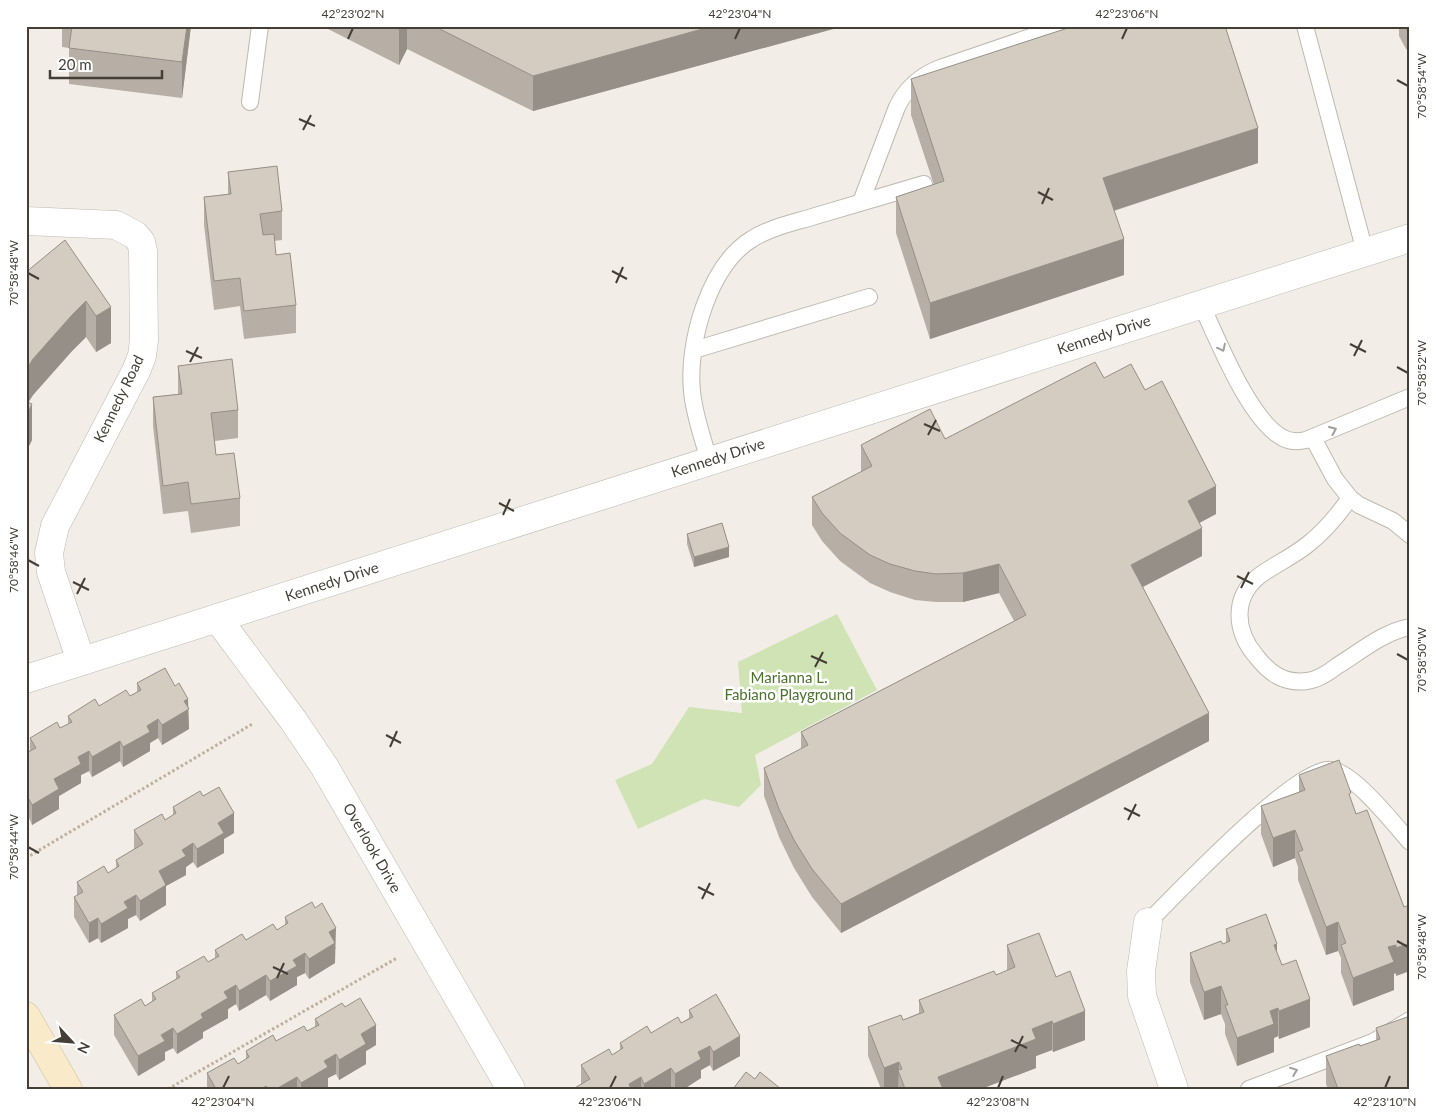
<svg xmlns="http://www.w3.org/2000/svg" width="1436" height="1115" viewBox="0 0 1436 1115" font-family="Lato,sans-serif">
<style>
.green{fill:#d0e3b4}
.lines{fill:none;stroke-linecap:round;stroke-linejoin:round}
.service-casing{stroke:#bfb8ae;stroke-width:18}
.minor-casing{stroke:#bfb8ae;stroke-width:29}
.secondary-casing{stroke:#cebd9b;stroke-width:29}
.path{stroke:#bdb09d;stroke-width:3;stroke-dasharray:2.5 2.5;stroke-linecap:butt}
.service{stroke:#fff;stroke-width:16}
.minor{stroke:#fff;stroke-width:28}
.secondary{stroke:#f9ebca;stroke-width:28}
.wall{fill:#b7afa6}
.shaded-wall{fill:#958f87}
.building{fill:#d5ccc1;stroke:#958f87}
.oneway{stroke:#a29e9b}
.ticks{fill:none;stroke:#443e37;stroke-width:2}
.labels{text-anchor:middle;stroke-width:5;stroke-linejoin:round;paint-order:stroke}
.street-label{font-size:15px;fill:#443e37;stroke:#fff}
.park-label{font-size:15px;fill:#4c712f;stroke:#fff}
.neatline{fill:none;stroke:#443e37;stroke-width:2}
.ticks-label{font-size:12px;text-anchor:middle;fill:#443e37}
</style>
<rect width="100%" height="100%" fill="#f2eee7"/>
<path class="green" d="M837,614L877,690L755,755L761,785L739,807L704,799L638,829L615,780L652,764L689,707L742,713L738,662Z"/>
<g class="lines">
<g class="service-casing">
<g id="service">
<path d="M1305,26L1365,252"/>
<path d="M250,102L260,26"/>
<path d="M861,202L897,107C906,88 920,76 940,68L1060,27"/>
<path d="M1201,304C1218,340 1249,420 1283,438C1291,442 1298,442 1306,440L1410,397"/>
<path d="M694,350L869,297"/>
<path d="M1313,438L1335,479L1350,498L1359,505L1393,521L1410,535"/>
<path d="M709,461C703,438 694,415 692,391C687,343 709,265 752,239C769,228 792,223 812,217C849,206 887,195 924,184"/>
<path d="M1350,498C1338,515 1324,532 1307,545C1292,557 1274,565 1259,576C1232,598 1235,631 1256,656C1269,673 1284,684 1307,681C1318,680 1328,673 1337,666C1360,652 1383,632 1410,627"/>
<path d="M1148,922C1176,895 1298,764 1332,770C1355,774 1394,824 1410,842"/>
<path d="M1249,1089L1373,1042L1410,1020"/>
</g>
</g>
<g class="minor-casing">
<g id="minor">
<path d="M26,221L116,225L135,235L141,242L143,251L144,340L142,356L136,371L55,526L49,553L51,572L81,661"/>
<path d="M217,618L293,720L324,766L511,1089"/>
<path d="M26,679L1410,238"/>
<path d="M1148,922L1141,971L1142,996L1174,1089"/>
</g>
</g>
<g class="secondary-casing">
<path id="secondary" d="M26,1016L68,1089"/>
</g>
<g class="path">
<path d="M26,858L254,723"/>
<path d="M168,1089L397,958"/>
</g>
<use href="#service" class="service"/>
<use href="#minor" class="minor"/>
<use href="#secondary" class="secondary"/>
</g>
<g class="wall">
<path d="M62,26H191L182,98L69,84V48L62,47Z"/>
<path d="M326,26H844L533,111L407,49L399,65L326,28Z"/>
<path d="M1399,26H1410V52L1406,49L1399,36Z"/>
<path d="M911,79L1258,163L1114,211L1124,275L930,339L896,233V197L934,185L911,115Z"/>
<path d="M228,172L282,211V240L274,241L276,255L296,305V333L244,339L240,306L214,310L204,225V197L228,194Z"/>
<path d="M65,240L111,343L96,352L86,337L72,351L33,395L28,403L32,440L26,452V273Z"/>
<path d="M178,366L238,410V438L215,441L216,455L240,498V526L191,533L188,511L163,514L153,426V397L178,394Z"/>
<path d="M1104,378L1145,390L1216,514L1199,523L1202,556L1143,587L1209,741L841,933L812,897L794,868L779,837L764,796V768L801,749V732L1014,621L999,593L963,602H936L915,600L890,592L870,583L840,561L822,541L812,525V497L861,472V445L945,439Z"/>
<path d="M687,534L729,557L694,567L687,544Z"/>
<path d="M137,683L188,709L189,729L162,745L158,738L150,743V751L123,767L120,761L92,777L89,771L81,775V783L59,796V809L32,825L29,818L26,820V753L30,751V738L60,728L68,724V716L130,696L137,692Z"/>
<path d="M1299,775L1351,800L1356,814L1404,907L1396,976V973L1394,974V990L1353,1006L1341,973V958L1338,951L1326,955L1298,880V867L1295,858L1273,867L1261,834V806L1299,792Z"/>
<path d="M203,796L234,833L224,839V853L197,868L193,862L186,867V875L166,886V905L140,921L136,915L128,919V928L101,943L98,938L89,943L74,917V897L77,896V882L108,873L116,868V860L134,849V830L165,820L173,815V807Z"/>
<path d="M285,917L336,948L335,949V963L309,979L305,973L297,977V985L270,1001L266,995L239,1011L236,1004L228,1009V1018L203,1032V1038L177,1054L173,1048L165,1052V1060L138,1076L114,1035V1015L145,1006L152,1001V993L176,979V972L208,962L215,958V950L277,930L285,926Z"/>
<path d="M1226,929L1277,954L1310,1027L1279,1039L1278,1036L1274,1038V1052L1237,1066L1225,1034V1024L1221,1014L1204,1020L1190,982V953L1226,943Z"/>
<path d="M1007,945L1056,977L1085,1040L1053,1052L1052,1050L1036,1056V1068L981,1089H881L868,1056V1027L903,1020L919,1013V1000L996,975L1007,971Z"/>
<path d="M345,1007L376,1045L366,1051V1064L339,1080L336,1074L328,1078V1087L324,1089H207V1073L238,1064L246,1059V1051L307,1031L315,1027V1019Z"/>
<path d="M689,1010L740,1056L713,1071L710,1065L701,1070V1078L684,1089H672L671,1088L669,1089H573L581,1084V1065L612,1055L620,1050V1043L681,1023L689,1018Z"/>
<path d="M1376,1028L1410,1089H1328L1326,1084V1056L1360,1046L1376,1040Z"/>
</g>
<g class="shaded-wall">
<path d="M187,26H191L182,98V62Z"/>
<path d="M400,26H407V49L399,65V29Z"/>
<path d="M713,26H844L533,111V76Z"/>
<path d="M1258,128V163L1103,214V178Z"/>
<path d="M1124,239V275L930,339V303Z"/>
<path d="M86,301V337L72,351L33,395L26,406V370L33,359L72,315Z"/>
<path d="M111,307V343L96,352V316Z"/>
<path d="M32,404V440L26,452V416Z"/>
<path d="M1216,486V514L1188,529V501Z"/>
<path d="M1202,528V556L1131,593V565Z"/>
<path d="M729,547V557L694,567V557Z"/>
<path d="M999,564V593L963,602V573Z"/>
<path d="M188,699L189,729L162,745V725L184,701Z"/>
<path d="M1209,713V741L841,933V904Z"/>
<path d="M158,719V738L150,743V751L123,767V747L147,726Z"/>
<path d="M120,741V761L92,777V757Z"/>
<path d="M89,751V771L81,775V783L59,796V809L32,825V805L54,779L78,757Z"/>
<path d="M29,799V818L26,820V800Z"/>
<path d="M234,813V833L224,839V853L197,868V849L218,823Z"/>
<path d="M1295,830V858L1273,867V838Z"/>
<path d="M193,843V862L186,867V875L166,886V905L140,921V901L159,871L182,850Z"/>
<path d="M136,895V915L128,919V928L101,943V924L124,902Z"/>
<path d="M98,918V938L89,943V923Z"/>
<path d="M1338,922V951L1326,955V927Z"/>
<path d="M336,928L335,963L309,979V959L329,932Z"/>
<path d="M1410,943V971L1396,976V948Z"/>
<path d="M1277,944V973L1274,945Z"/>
<path d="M1396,945V973L1394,974V990L1353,1006V978L1388,947Z"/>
<path d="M305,953V973L297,977V985L270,1001V981L293,960Z"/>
<path d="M266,975V995L239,1011V991Z"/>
<path d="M236,985V1004L228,1009V1018L203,1032V1038L177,1054V1034L201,1014L224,992Z"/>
<path d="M1221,986V1014L1204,1020V992Z"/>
<path d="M1310,999V1027L1279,1039V1011Z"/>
<path d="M1278,1008V1036L1274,1038V1052L1237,1066V1038L1270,1011Z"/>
<path d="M1085,1011V1040L1053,1052V1024Z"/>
<path d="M1052,1021V1050L1036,1056V1068L981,1089H938V1077L1032,1029Z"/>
<path d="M376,1025V1045L366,1051V1064L339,1080V1060L361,1034Z"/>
<path d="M173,1028V1048L165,1052V1060L138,1076V1056L161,1035Z"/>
<path d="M740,1036V1056L713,1071V1052Z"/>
<path d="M710,1046V1065L701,1070V1078L684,1089H675V1074L698,1052Z"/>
<path d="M336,1054V1074L328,1078V1087L324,1089H301V1083L324,1061Z"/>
<path d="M899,1062L898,1089H884V1068Z"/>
<path d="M671,1068V1088L669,1089H644V1084Z"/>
<path d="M297,1077V1089H276Z"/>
<path d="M641,1077V1089H629V1084Z"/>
</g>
<g class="building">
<path d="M72,26H187L182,62L69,48Z"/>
<path d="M393,26H400L399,29Z"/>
<path d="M434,26H713L533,76Z"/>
<path d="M1074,26H1225L1258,128L1103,178L1124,239L930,303L896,197L944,181L911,79Z"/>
<path d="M1404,26H1410V32L1406,29Z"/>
<path d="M277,166L282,211L260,214L263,235L274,234L276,255L290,253L296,305L244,311L240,278L214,281L204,197L231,194L228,172Z"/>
<path d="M65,240L111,307L96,316L86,301L72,315L33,359L26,370V273L31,268Z"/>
<path d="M232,359L238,410L211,413L216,455L234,453L240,498L191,504L188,482L163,486L153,397L182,394L178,366Z"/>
<path d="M1095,362L1104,378L1131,364L1145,390L1162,381L1216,486L1188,501L1202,528L1131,565L1209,713L841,904L812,869L794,840L779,809L764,768L808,745L801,732L1026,615L999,564L963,573L936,574L915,571L890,564L870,555L840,533L822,513L812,497L872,466L861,445L930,409L945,439Z"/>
<path d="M26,401L32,404L26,416Z"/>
<path d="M722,523L729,547L694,557L687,534Z"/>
<path d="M165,668L175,686L179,683L188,699L184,701L189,709L162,725L158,719L147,726L150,732L123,747L120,741L92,757L89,751L78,757L81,764L54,779L59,789L32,805L29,799L26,800V753L36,748L30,738L57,722L60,728L72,722L68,716L95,699L99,706L126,690L130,696L141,690L137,683Z"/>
<path d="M1339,760L1351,793L1349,794L1356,814L1367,810L1404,907L1410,905V943L1396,948V945L1388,947L1394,962L1353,978L1341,945L1346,943L1338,922L1326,927L1298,852L1303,850L1295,830L1273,838L1261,806L1305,790L1299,775Z"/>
<path d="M219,787L234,813L218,823L224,833L197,849L193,843L182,850L186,856L159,871L166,885L140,901L136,895L124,902L128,908L101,924L98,918L89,923L74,897L83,892L77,882L104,866L108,873L119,866L116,860L143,844L134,830L162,814L165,820L176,813L173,807L200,791L203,796Z"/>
<path d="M312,902L315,908L322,903L336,928L329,932L335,943L309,959L305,953L293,960L297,966L270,981L266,975L239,991L236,985L224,992L228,998L201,1014L203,1018L177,1034L173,1028L161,1035L165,1041L138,1056L114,1015L141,999L145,1006L156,999L152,993L180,977L176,972L204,956L208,962L219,956L215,950L242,934L246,940L273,924L277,930L288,923L285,917Z"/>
<path d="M1266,914L1277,944L1274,945L1282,965L1296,960L1310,999L1279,1011L1278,1008L1270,1011L1274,1024L1237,1038L1225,1005H1228L1221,986L1204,992L1190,953L1221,941L1223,944L1230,941L1226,929Z"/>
<path d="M1039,933L1056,977L1070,971L1085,1011L1053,1024L1052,1021L1032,1029L1036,1039L938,1077L943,1089H905L898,1070L902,1069L899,1062L884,1068L868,1027L901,1015L903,1020L924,1012L919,1000L994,971L996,975L1015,967L1007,945Z"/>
<path d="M716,994L740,1036L713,1052L710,1046L698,1052L701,1059L675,1074L671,1068L644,1084L641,1077L629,1084L631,1089H573L590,1079L581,1065L609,1049L612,1055L623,1048L620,1043L647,1026L651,1033L678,1017L681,1023L693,1017L689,1010Z"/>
<path d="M360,998L376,1025L361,1034L366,1044L339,1060L336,1054L324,1061L328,1067L301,1083L297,1077L276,1089H268L266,1086L262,1089H216L207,1073L234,1058L238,1064L249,1057L246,1051L273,1035L276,1041L304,1026L307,1031L319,1025L315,1019L342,1003L345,1007Z"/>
<path d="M1410,1016V1089H1338L1326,1056L1359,1044L1360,1046L1380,1039L1376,1028Z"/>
<path d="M746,1072L755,1079L760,1072L781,1089H733Z"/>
</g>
<defs><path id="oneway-chevron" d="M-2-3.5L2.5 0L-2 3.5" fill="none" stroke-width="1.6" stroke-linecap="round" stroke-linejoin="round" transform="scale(1.25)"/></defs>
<g class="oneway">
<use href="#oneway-chevron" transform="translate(1222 348) rotate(64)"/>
<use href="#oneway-chevron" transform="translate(1333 430) rotate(-23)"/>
<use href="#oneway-chevron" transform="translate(1294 1071) rotate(-21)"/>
</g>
<path class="ticks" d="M348,39L353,28M735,39L740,28M1122,39L1127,28M1397,80L1408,86M299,119L315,126M303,130L311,115M1038,192L1053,200M1042,204L1049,188M612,271L627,279M28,273L39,279M616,283L623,267M1350,344L1366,352M186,351L202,358M1354,356L1362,340M190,362L198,347M1397,367L1408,373M924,424L940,431M928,435L936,420M499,503L514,511M503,515L510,499M28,560L39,566M1237,576L1253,584M73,582L89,590M1241,588L1249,572M77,594L85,578M1397,654L1408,660M811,656L827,663M815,667L823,652M386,735L401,743M390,747L397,731M1124,808L1140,816M1128,820L1136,804M28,847L39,853M698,887L714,895M702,899L710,883M1397,941L1408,947M273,967L288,974M277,978L284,963M1011,1040L1027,1048M1015,1052L1023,1036M223,1088L229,1076M610,1088L616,1076M998,1088L1003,1076M1385,1088L1390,1076"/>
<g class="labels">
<g class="street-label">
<text transform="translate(1104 335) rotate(-18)" y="5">Kennedy Drive</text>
<text transform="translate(119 399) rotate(-64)" y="5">Kennedy Road</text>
<text transform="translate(718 458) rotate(-18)" y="5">Kennedy Drive</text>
<text transform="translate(332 582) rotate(-18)" y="5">Kennedy Drive</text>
<text transform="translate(372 848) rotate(60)" y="5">Overlook Drive</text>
</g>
<g class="park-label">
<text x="789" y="683">Marianna L.<tspan x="789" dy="17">Fabiano Playground</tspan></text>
</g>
</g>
<rect width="1436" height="1115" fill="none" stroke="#ffffff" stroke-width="55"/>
<g transform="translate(72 1042) rotate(116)" stroke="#ffffff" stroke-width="4" paint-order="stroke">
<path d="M0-4L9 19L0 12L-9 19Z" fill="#443e37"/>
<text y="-8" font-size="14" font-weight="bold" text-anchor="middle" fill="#443e37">N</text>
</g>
<path d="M50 70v8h112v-8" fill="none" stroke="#443e37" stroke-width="2.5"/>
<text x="58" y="70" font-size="15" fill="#443e37" stroke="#ffffff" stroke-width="4" paint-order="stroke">20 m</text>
<rect x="28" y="28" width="1380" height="1060" class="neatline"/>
<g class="ticks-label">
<text x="353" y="18">42°23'02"N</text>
<text x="740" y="18">42°23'04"N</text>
<text x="1127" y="18">42°23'06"N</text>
<text transform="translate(1422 86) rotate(-90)" y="4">70°58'54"W</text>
<text transform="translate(14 273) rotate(-90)" y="4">70°58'48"W</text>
<text transform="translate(1422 373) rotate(-90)" y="4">70°58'52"W</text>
<text transform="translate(14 560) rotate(-90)" y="4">70°58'46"W</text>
<text transform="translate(1422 660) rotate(-90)" y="4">70°58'50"W</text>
<text transform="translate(14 847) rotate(-90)" y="4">70°58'44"W</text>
<text transform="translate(1422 947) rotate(-90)" y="4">70°58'48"W</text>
<text x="223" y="1106">42°23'04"N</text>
<text x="610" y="1106">42°23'06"N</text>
<text x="998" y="1106">42°23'08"N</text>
<text x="1385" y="1106">42°23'10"N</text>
</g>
</svg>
